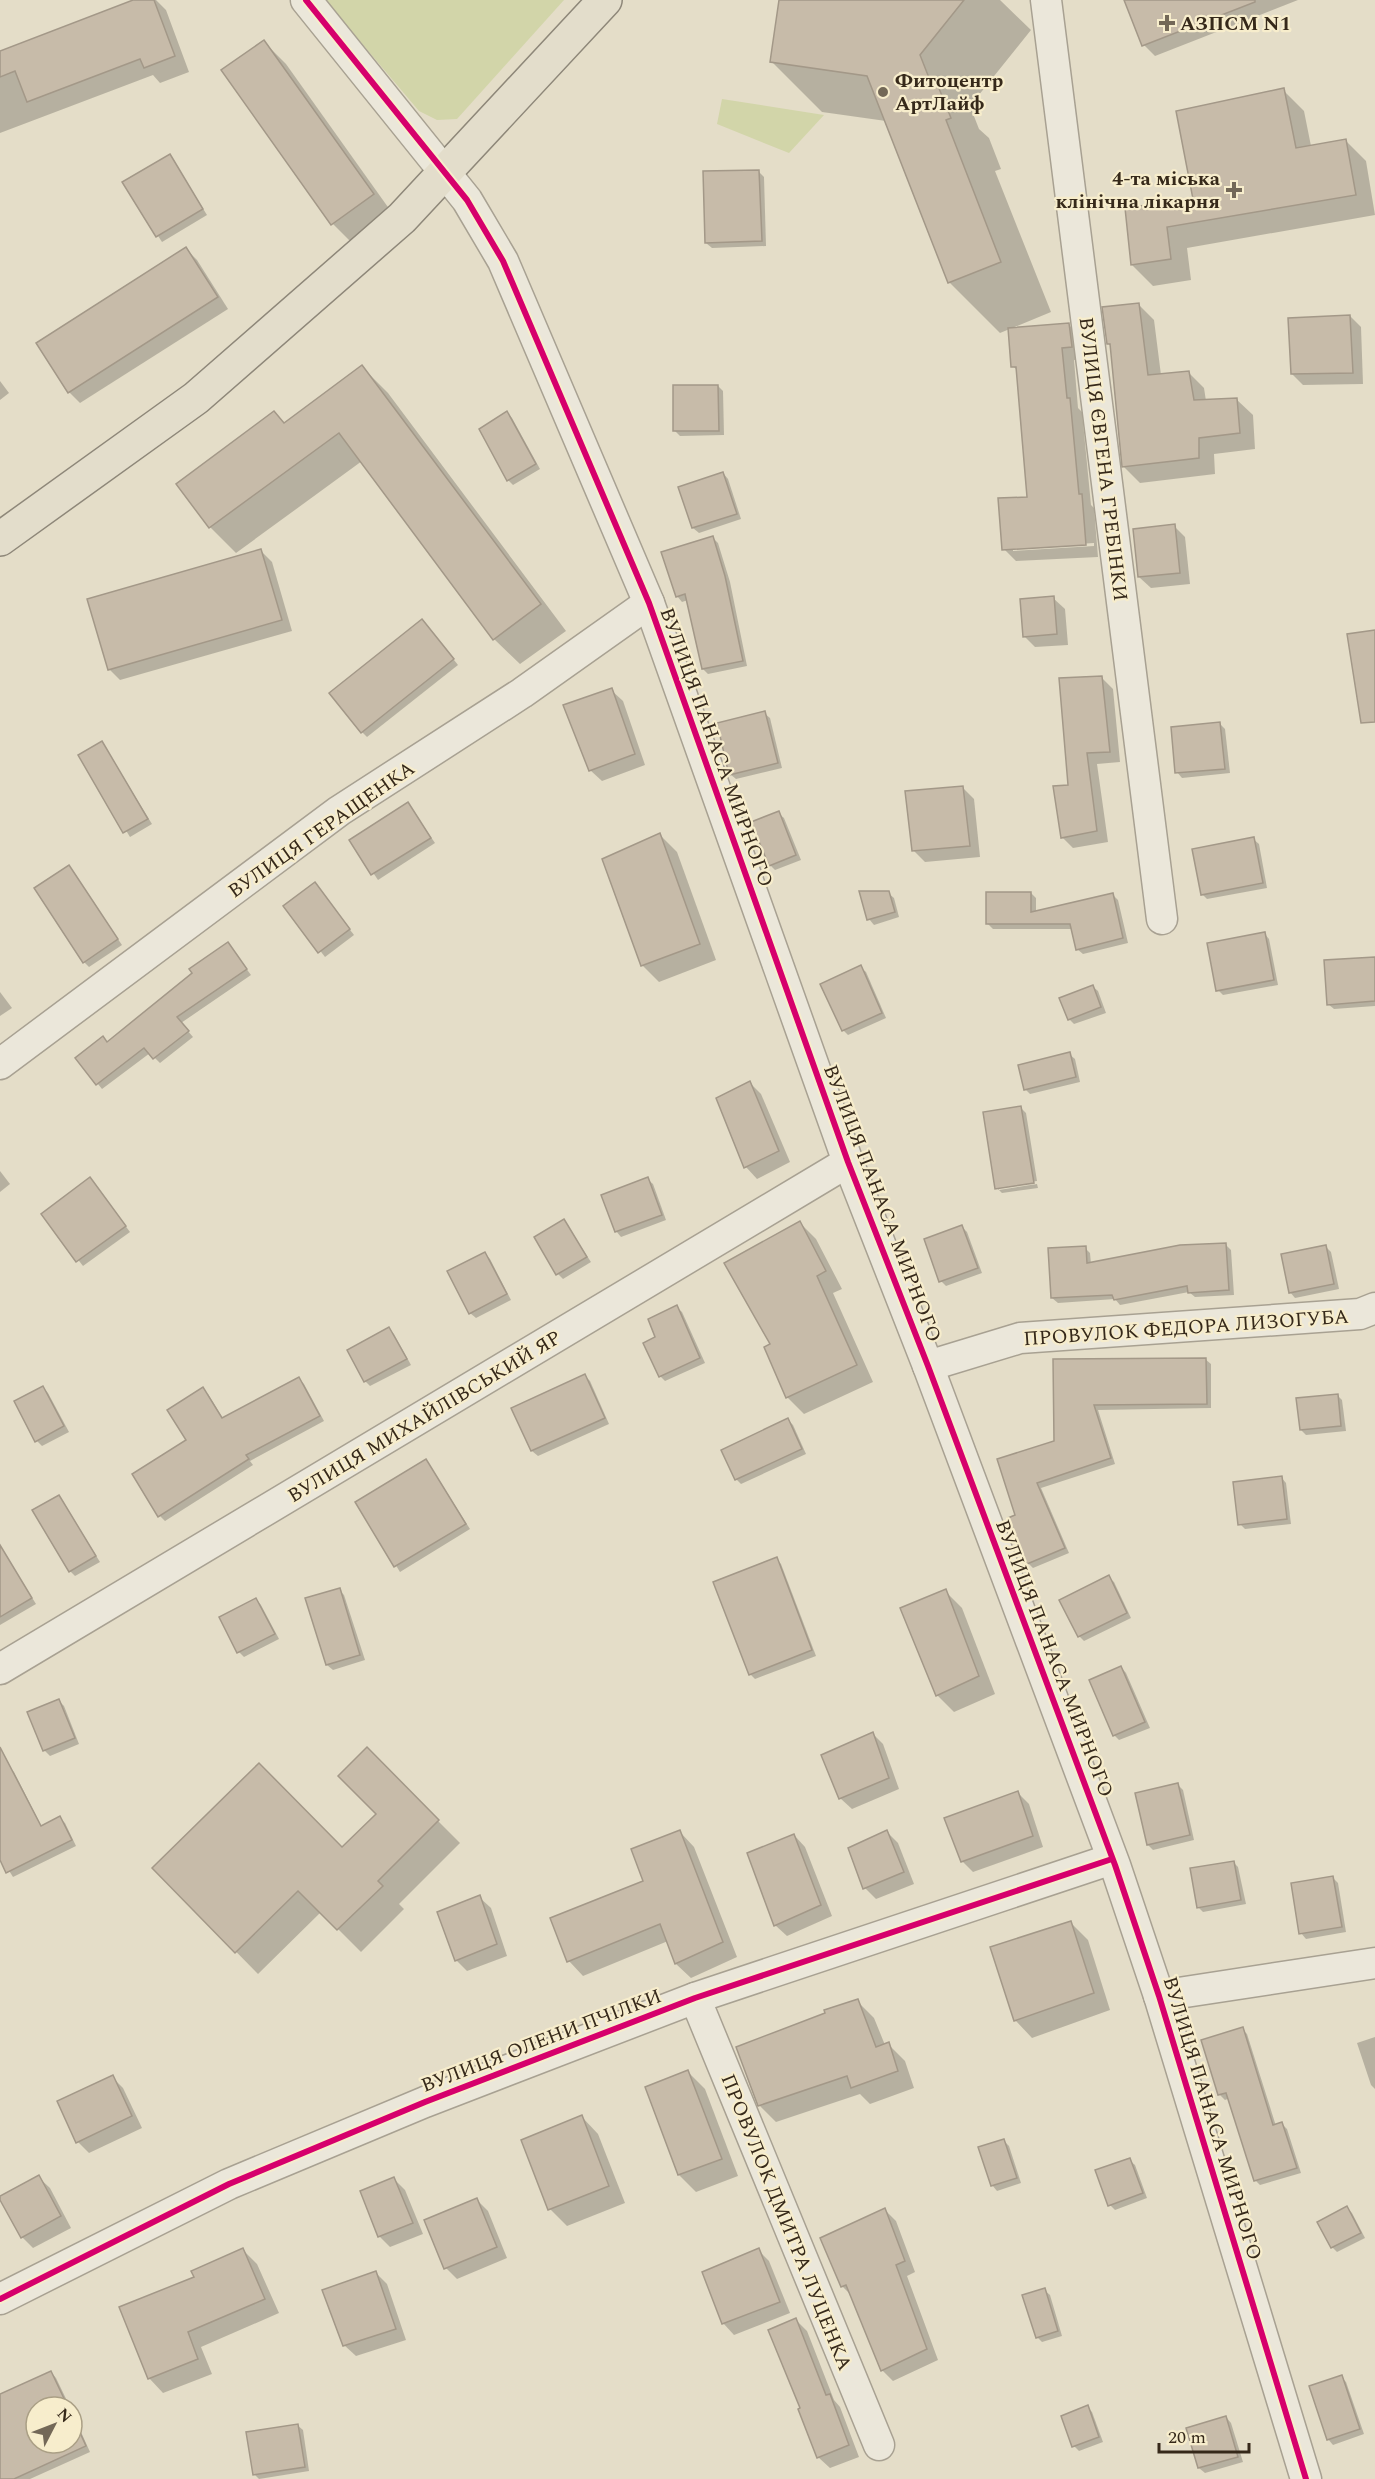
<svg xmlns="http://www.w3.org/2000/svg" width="1375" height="2479" viewBox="0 0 1375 2479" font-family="Spectral,serif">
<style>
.green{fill:#d2d5a9}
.shadow{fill:#0003;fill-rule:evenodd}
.building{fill:#c7bba9;stroke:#a39888;stroke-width:1.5}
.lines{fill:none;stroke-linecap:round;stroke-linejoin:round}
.minor-casing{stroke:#a8a192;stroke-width:33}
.major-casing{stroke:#8e8779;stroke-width:36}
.minor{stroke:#ebe7da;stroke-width:30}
.major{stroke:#e3ddcb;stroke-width:33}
.cycleway-casing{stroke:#f7edcc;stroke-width:10}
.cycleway{stroke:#d6006c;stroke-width:6}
.poi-dot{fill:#736857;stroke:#f7edcc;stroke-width:2}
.labels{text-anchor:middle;stroke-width:4.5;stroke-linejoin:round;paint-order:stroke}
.poi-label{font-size:20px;font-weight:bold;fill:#36291a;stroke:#f7edcc;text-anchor:start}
.street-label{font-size:20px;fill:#36291a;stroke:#f7edcc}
</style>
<rect width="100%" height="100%" fill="#e4ddc8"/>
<g class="green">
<path d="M325,0H564L457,119L437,120L419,111Z"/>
<path d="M722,99L824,115L789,153L717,124Z"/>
</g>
<g class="shadow">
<path d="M138,0H156L166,10L189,72L160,83L153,75L0,133V52Z"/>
<path d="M780,0H1000L1031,30L970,106L979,129L989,138L1001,169L995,171L1051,312L1000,333L949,282L886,121L822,112L771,61Z"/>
<path d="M1126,0H1298L1155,56L1144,45Z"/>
<path d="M264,42L286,64L395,217L355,246L333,224Z"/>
<path d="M1283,90L1304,111L1311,146L1345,140L1366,161L1375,215L1187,248L1191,280L1153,286L1132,265L1127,210L1195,200Z"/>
<path d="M170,156L207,215L162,242L124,183Z"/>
<path d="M759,172L764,177L766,246L712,248L706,243Z"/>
<path d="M186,249L197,260L228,309L80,403L69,392Z"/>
<path d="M1138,304L1154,320L1161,375L1188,372L1204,388L1206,401L1236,399L1253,415L1255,449L1214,454L1215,474L1140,483L1124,467L1112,347L1108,343Z"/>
<path d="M1350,316L1361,327L1363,384L1303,385L1292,374Z"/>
<path d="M1069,325L1081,337L1084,359L1074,360L1078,408L1082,412L1091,505L1094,508L1098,557L1016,561L1004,549L1029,498L1018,371L1013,366ZM1094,543V546L1013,551V548Z"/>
<path d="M362,367L388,393L566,631L520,664L494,639L362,461L236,553L210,527L178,484L274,413L285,424Z"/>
<path d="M0,381L9,393L0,400Z"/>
<path d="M718,386L723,391L724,435L680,436L675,431Z"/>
<path d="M507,413L512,418L540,469L513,485L508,480Z"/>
<path d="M723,473L728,479L741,519L699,533L693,528Z"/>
<path d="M1174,526L1185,537L1190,584L1151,588L1139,577Z"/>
<path d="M712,537L718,543L730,582L747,666L708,674L703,669L688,600L682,602L677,596Z"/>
<path d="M261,551L272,562L292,631L120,680L109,669Z"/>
<path d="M1053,598L1065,609L1068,645L1035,647L1024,636Z"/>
<path d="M427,626L458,665L367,737L362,732Z"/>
<path d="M1101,677L1113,689L1120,762L1097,764L1108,842L1073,848L1062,837Z"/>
<path d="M611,690L623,701L645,765L602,781L590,770Z"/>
<path d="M764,713L770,718L782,768L736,779L730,774Z"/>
<path d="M1220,724L1225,729L1230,773L1182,778L1177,772Z"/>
<path d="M102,743L152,824L130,837L80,755Z"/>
<path d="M963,788L974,799L980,857L925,862L914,851Z"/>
<path d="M408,804L435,843L378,880L351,840Z"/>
<path d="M778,813L784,818L801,860L775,870L770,865Z"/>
<path d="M660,835L677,852L716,960L659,982L642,965Z"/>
<path d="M1253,839L1259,844L1267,888L1207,899L1202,894Z"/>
<path d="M69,867L122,945L89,967L84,962Z"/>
<path d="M315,884L354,935L325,957L286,906Z"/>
<path d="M888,893L894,898L899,917L874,925L869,919Z"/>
<path d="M1031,893L1036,898V912L1112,894L1118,900L1128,943L1083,954L1077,949L1073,929H993L988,924Z"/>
<path d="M1264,933L1269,939L1278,985L1223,995L1218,990Z"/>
<path d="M228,944L251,975L181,1023L193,1037L160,1063L150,1053L102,1089L77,1058L108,1043Z"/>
<path d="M1375,958V1006L1334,1009L1328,1004Z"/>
<path d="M860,967L866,972L886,1018L848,1035L843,1030Z"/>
<path d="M1092,986L1098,991L1106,1013L1074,1024L1069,1019Z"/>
<path d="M0,992L12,1008L0,1016Z"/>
<path d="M1069,1054L1075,1059L1080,1082L1030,1094L1025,1089Z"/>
<path d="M750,1083L761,1094L790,1162L757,1179L746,1167L718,1098Z"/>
<path d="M1021,1108L1026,1113L1037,1181L999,1187V1190L1037,1184L1038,1188L1002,1193L997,1188Z"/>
<path d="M0,1171L10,1184L0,1192Z"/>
<path d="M90,1179L130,1232L83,1266L43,1214Z"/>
<path d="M647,1179L653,1184L666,1220L621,1237L616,1231Z"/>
<path d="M564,1221L591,1262L563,1279L558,1274Z"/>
<path d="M799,1222L816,1239L842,1289L833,1293L873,1382L804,1414L787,1397L773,1344Z"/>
<path d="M962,1227L967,1232L982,1273L946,1286L941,1281Z"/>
<path d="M1225,1244L1231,1250L1234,1295L1195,1297L1189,1292L1120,1305L1115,1299L1058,1303L1052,1298L1085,1248L1090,1253L1091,1264Z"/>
<path d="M1326,1247L1331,1252L1339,1289L1295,1298L1290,1292Z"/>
<path d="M484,1253L490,1259L511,1300L476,1318L470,1313Z"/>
<path d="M676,1307L682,1312L705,1363L665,1381L660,1376L657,1338Z"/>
<path d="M389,1329L394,1334L411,1365L370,1386L365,1381Z"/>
<path d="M1205,1359L1211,1364V1408L1098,1410L1115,1464L1041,1488L1069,1553L1033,1568L1028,1563L1017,1516L1056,1442L1055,1361Z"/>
<path d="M585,1376L590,1381L609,1424L538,1456L532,1451L513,1408Z"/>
<path d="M299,1379L304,1384L324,1421L250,1461L253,1465L165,1521L160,1516L208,1394L224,1420Z"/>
<path d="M43,1387L48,1393L69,1432L42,1446L37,1441Z"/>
<path d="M1337,1395L1342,1400L1346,1431L1306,1435L1301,1430Z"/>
<path d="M788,1420L793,1425L806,1454L741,1484L736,1479Z"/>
<path d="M426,1460L470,1529L400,1572L357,1502Z"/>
<path d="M1281,1477L1286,1483L1291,1524L1245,1529L1240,1524Z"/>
<path d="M59,1496L100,1562L75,1576L70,1571Z"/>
<path d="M0,1547L36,1604L0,1625Z"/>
<path d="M776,1559L781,1564L816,1656L755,1679L750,1674Z"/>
<path d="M1108,1577L1114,1582L1131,1618L1084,1641L1079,1636Z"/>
<path d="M339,1590L344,1595L365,1660L333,1670L327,1665Z"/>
<path d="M945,1591L962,1608L995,1694L954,1712L937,1695Z"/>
<path d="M256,1599L261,1605L279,1639L244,1657L239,1652Z"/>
<path d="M1121,1667L1126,1673L1150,1728L1119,1740L1114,1735Z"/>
<path d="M59,1701L64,1706L79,1744L50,1756L44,1750Z"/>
<path d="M872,1733L883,1744L899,1789L852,1809L840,1798Z"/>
<path d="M367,1750L460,1843L399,1904L404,1909L361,1952L321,1912L258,1974L154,1868L342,1849L378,1814Z"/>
<path d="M9,1767L14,1772L42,1827L60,1818L65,1823L76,1846L13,1877L0,1856V1772Z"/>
<path d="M1178,1785L1183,1790L1194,1840L1153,1850L1148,1845Z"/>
<path d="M1018,1793L1029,1804L1043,1847L973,1872L962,1861Z"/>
<path d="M680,1832L694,1847L737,1957L691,1978L676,1964L668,1941L583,1976L569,1961L645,1882Z"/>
<path d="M887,1832L898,1843L914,1884L876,1899L865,1888Z"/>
<path d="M794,1835L805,1847L832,1916L787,1936L775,1925Z"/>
<path d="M1233,1862L1238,1867L1246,1904L1203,1912L1198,1907Z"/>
<path d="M1333,1878L1338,1883L1346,1932L1306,1939L1301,1933Z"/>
<path d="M479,1897L491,1908L507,1956L467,1971L456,1960Z"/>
<path d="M1071,1923L1088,1940L1110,2010L1032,2038L1016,2021L992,1948Z"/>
<path d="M857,2001L874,2018L885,2045L888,2044L905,2061L914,2088L870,2104L860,2094L776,2122L759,2105Z"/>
<path d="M1242,2029L1247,2034L1276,2126L1282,2124L1287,2129L1301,2173L1260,2185L1255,2180L1230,2098L1225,2100L1220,2095L1202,2041Z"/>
<path d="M1375,2037V2089L1371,2085L1357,2043Z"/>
<path d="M688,2072L705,2089L738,2176L696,2192L679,2175L647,2088Z"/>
<path d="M112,2077L123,2088L142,2128L89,2153L78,2142Z"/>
<path d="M582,2117L598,2134L625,2203L567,2226L550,2209Z"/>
<path d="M1004,2141L1009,2146L1021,2183L997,2191L992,2185Z"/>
<path d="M1129,2160L1135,2165L1147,2198L1115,2210L1110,2205Z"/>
<path d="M38,2177L50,2188L71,2228L33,2248L22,2237Z"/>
<path d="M394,2179L405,2190L423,2234L390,2247L379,2236Z"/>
<path d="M477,2200L488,2211L507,2258L457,2279L446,2268Z"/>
<path d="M1347,2208L1352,2213L1365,2238L1337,2252L1332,2247Z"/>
<path d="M885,2210L896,2221L915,2272L907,2276L938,2360L893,2381L882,2370L852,2296L842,2286Z"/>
<path d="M243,2250L257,2264L279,2313L201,2347L212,2374L163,2393L149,2378L196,2278Z"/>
<path d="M758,2250L769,2261L790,2313L734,2335L723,2323Z"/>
<path d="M376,2273L387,2284L406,2340L356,2356L344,2345Z"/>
<path d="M1044,2290L1050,2295L1062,2336L1042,2342L1037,2337Z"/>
<path d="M796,2320L807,2331L834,2400L840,2407L859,2457L830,2468L818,2457L802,2408Z"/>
<path d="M51,2372L56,2378L70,2407H36V2443H72V2412L90,2452L30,2479H0V2396Z"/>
<path d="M1341,2377L1346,2382L1364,2434L1333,2445L1328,2439Z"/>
<path d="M1087,2407L1092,2412L1103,2442L1079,2451L1074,2446Z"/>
<path d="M1226,2417L1231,2423L1243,2462L1205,2473L1199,2468Z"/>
<path d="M297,2425L303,2430L309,2471L259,2479L254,2474Z"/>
</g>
<g class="building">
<path d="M133,0H154L175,56L144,68L140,59L27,102L15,71L0,77V51Z"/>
<path d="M779,0H964L920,55L933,88L938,86L951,118L946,120L1001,262L948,283L867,76L770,62Z"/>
<path d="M1124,0H1255V2L1142,46Z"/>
<path d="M264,40L374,194L331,225L221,70Z"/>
<path d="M1284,88L1296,148L1346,139L1356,195L1167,227L1171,259L1131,265L1125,208L1193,199L1176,111Z"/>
<path d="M170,154L203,209L156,237L122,182Z"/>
<path d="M759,170L762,241L705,243L703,171Z"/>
<path d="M186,247L218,297L68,393L36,343Z"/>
<path d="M1139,303L1148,375L1189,371L1194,400L1237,398L1240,433L1199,438V458L1122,467L1110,344H1107L1102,307Z"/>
<path d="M1350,315L1353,373L1291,374L1288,318Z"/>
<path d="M1069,323L1072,347L1062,348L1067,398H1070L1079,494H1082L1086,545L1002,550L998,498L1027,497L1016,367H1011L1008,328Z"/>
<path d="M362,365L541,604L493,640L339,433L209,528L176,484L274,411L284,423Z"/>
<path d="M673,385H718L719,431H673Z"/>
<path d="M507,411L536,464L507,481L479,429Z"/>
<path d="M723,472L737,514L692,528L678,487Z"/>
<path d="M1175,524L1180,573L1138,577L1133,529Z"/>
<path d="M713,536L725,576L743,661L702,669L685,594L676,597L661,552Z"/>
<path d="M261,549L282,620L108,670L87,599Z"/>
<path d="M1054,596L1057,634L1023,637L1020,599Z"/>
<path d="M422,619L454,659L361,733L329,693Z"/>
<path d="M1375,630V722L1361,723L1347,634Z"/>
<path d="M1102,676L1110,752L1087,753L1097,831L1061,838L1053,786L1068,785L1059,678Z"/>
<path d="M612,688L635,754L589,771L563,705Z"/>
<path d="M765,711L778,763L729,775L717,723Z"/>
<path d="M1220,722L1225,769L1175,773L1171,727Z"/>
<path d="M102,741L148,819L123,833L78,755Z"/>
<path d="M963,786L970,846L912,851L905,791Z"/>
<path d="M408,802L431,838L371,875L349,840Z"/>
<path d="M779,811L796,855L769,866L751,822Z"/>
<path d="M660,833L700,944L641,966L602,859Z"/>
<path d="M1254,837L1263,883L1201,895L1192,849Z"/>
<path d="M69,865L118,939L83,963L34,888Z"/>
<path d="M315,882L350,929L318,953L283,906Z"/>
<path d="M859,891H889L895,912L867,920Z"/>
<path d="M986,892H1031V912L1113,893L1123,938L1076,950L1070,924H986Z"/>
<path d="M1265,932L1274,980L1216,991L1207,943Z"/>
<path d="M228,942L247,969L177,1017L189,1031L153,1059L144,1048L96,1085L75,1058L103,1036L107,1042L192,973L189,969Z"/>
<path d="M1375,957V1001L1327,1005L1324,960Z"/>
<path d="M861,965L882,1013L842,1031L820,984Z"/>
<path d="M1093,985L1101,1007L1068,1020L1059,998Z"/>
<path d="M1070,1052L1076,1077L1024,1090L1018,1065Z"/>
<path d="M750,1081L779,1151L744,1168L716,1098Z"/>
<path d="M1021,1106L1034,1183L995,1189L983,1112Z"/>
<path d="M90,1177L126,1226L76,1262L41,1214Z"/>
<path d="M648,1177L662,1215L615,1232L601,1195Z"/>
<path d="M564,1219L587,1257L556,1275L534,1237Z"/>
<path d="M800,1221L826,1271L817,1276L857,1365L786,1398L764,1347L770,1344L724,1263Z"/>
<path d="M962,1225L978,1268L939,1282L924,1239Z"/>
<path d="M1226,1243L1229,1290L1188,1293L1187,1286L1114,1300L1112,1295L1051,1298L1048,1248L1086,1246L1087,1263L1180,1245Z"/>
<path d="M1326,1245L1334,1284L1289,1293L1281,1254Z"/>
<path d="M485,1252L507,1294L469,1314L447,1271Z"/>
<path d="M677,1305L700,1358L659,1377L643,1343L655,1337L648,1319Z"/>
<path d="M389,1327L407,1359L364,1382L347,1350Z"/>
<path d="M1206,1358L1207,1404L1094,1405L1111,1458L1037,1483L1065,1548L1027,1564L1008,1518L1015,1515L997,1459L1054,1441L1053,1359Z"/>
<path d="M585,1374L605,1418L531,1451L511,1408Z"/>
<path d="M299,1377L320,1416L246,1455L249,1459L158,1517L132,1474L186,1440L167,1410L203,1387L222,1418Z"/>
<path d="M43,1386L64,1426L35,1442L14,1401Z"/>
<path d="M1338,1394L1341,1426L1300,1430L1296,1398Z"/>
<path d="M788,1418L802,1449L735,1480L721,1450Z"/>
<path d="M426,1459L466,1524L394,1567L355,1502Z"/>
<path d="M1282,1476L1287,1519L1238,1525L1233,1482Z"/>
<path d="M59,1495L96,1556L69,1572L32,1510Z"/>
<path d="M0,1545L32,1598L0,1617Z"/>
<path d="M777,1557L812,1650L749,1675L713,1582Z"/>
<path d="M1109,1575L1127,1613L1078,1637L1059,1600Z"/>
<path d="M340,1588L360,1655L326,1665L305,1598Z"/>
<path d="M946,1589L979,1676L936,1696L900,1608Z"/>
<path d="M256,1598L275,1634L237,1653L219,1617Z"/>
<path d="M1121,1666L1145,1722L1113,1736L1089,1680Z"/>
<path d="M59,1699L75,1738L43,1751L27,1712Z"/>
<path d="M873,1732L889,1778L839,1799L821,1755Z"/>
<path d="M0,1747L41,1826L60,1816L72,1840L6,1873L0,1860Z"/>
<path d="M367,1747L439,1820L378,1881L383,1886L337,1930L298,1891L235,1953L152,1868L259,1763L342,1847L376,1814L338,1776Z"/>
<path d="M1178,1783L1190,1835L1147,1845L1135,1793Z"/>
<path d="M1018,1791L1033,1836L961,1862L944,1818Z"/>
<path d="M680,1830L723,1942L675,1964L660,1924L567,1962L550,1918L643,1881L631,1849Z"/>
<path d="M887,1830L904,1872L863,1889L848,1848Z"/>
<path d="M794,1834L821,1905L774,1926L747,1853Z"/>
<path d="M1234,1861L1241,1900L1197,1908L1190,1868Z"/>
<path d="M1333,1876L1342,1927L1299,1934L1291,1883Z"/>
<path d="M480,1895L497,1944L455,1961L437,1912Z"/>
<path d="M1071,1921L1094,1993L1014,2021L990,1947Z"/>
<path d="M858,1999L876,2047L889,2042L898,2071L851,2088L847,2076L758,2106L736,2047L825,2013L824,2010Z"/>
<path d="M1243,2027L1273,2125L1282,2122L1297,2168L1254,2181L1226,2093L1218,2095L1201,2040Z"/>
<path d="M688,2070L722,2159L678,2175L645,2087Z"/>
<path d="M113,2075L132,2116L76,2143L57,2101Z"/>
<path d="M582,2115L609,2186L548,2210L521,2140Z"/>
<path d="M1004,2139L1017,2178L991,2186L978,2147Z"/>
<path d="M1130,2158L1143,2193L1108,2206L1095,2170Z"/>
<path d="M39,2175L61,2216L21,2238L0,2200V2196Z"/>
<path d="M394,2177L413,2223L378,2237L360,2191Z"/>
<path d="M477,2198L497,2247L444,2269L424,2220Z"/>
<path d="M1347,2206L1361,2233L1331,2248L1317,2222Z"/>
<path d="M885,2208L905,2261L896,2265L927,2349L881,2371L846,2285L841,2287L820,2238Z"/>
<path d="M243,2248L265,2299L188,2332L198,2359L148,2379L119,2307L194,2277L191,2271Z"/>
<path d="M759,2248L780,2302L722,2324L702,2272Z"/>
<path d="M376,2271L396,2329L343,2346L322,2290Z"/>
<path d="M1045,2288L1058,2331L1036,2338L1022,2295Z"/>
<path d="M796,2318L826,2395L830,2394L849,2445L817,2458L798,2409L800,2408L768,2330Z"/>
<path d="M51,2371L68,2407H36V2443H72V2415L86,2446L14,2479H0V2394Z"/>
<path d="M1342,2375L1360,2429L1327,2440L1309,2386Z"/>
<path d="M1088,2405L1099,2437L1072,2447L1061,2416Z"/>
<path d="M1226,2416L1238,2457L1198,2468L1186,2428Z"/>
<path d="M298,2424L305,2467L253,2475L246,2432Z"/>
</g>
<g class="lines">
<g class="minor-casing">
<g id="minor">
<path d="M306,0L467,200L503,261L649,603L848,1162L928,1366L1115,1865L1159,1996L1306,2479"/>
<path d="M1046,0L1162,919"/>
<path d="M0,1064L339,811L522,693L649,603"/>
<path d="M928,1366L1020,1338L1360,1314L1375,1308"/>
<path d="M0,1669L848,1162"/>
<path d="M1159,1996L1375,1963"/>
<path d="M695,1998L879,2445"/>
<path d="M0,2299L229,2184L425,2102L695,1998L1112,1859"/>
</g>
</g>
<g class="major-casing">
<path id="major" d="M0,539L196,398L402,218L605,0"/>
</g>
<use href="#minor" class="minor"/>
<use href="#major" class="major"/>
<g class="cycleway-casing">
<g id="cycleway">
<path d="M306,0L467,200L503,261L649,603L848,1162L928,1366L1115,1865L1159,1996L1306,2479"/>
<path d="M0,2299L229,2184L425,2102L695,1998L1112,1859"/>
</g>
</g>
<use href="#cycleway" class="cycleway"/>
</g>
<g class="poi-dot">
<path d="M1164 14h6v6h6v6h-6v6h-6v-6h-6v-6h6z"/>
<circle cx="883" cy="92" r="6"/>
<path d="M1231 181h6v6h6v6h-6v6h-6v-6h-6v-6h6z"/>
</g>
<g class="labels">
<g class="poi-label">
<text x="1180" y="30">АЗПСМ N1</text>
<text x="895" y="87">Фитоцентр<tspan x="895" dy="23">АртЛайф</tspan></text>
<text x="1220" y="185" text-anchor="end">4-та міська<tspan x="1220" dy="23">клінічна лікарня</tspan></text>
</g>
<g class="street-label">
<text transform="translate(1104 459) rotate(83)" y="7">ВУЛИЦЯ ЄВГЕНА ГРЕБІНКИ</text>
<text transform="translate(717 747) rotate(70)" y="7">ВУЛИЦЯ ПАНАСА МИРНОГО</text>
<text transform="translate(321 829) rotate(-35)" y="7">ВУЛИЦЯ ГЕРАЩЕНКА</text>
<text transform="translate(883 1203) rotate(69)" y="7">ВУЛИЦЯ ПАНАСА МИРНОГО</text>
<text transform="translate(1186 1327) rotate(-4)" y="7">ПРОВУЛОК ФЕДОРА ЛИЗОГУБА</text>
<text transform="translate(424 1416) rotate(-31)" y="7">ВУЛИЦЯ МИХАЙЛІВСЬКИЙ ЯР</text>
<text transform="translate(1055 1658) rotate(69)" y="7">ВУЛИЦЯ ПАНАСА МИРНОГО</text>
<text transform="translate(541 2040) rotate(-21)" y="7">ВУЛИЦЯ ОЛЕНИ ПЧІЛКИ</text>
<text transform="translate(1213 2118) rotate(73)" y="7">ВУЛИЦЯ ПАНАСА МИРНОГО</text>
<text transform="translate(787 2222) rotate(68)" y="7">ПРОВУЛОК ДМИТРА ЛУЦЕНКА</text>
</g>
</g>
<g transform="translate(54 2425) rotate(48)"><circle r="28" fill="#f7edcc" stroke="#aa9f85" stroke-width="1.5"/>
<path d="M0-4.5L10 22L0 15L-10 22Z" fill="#736857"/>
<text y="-9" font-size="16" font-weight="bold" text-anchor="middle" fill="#36291a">N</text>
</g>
<path d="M1159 2443v9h90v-9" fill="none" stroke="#36291a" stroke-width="3"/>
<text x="1168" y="2443" font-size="18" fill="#36291a" stroke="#f7edcc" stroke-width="4.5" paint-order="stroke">20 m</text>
</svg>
